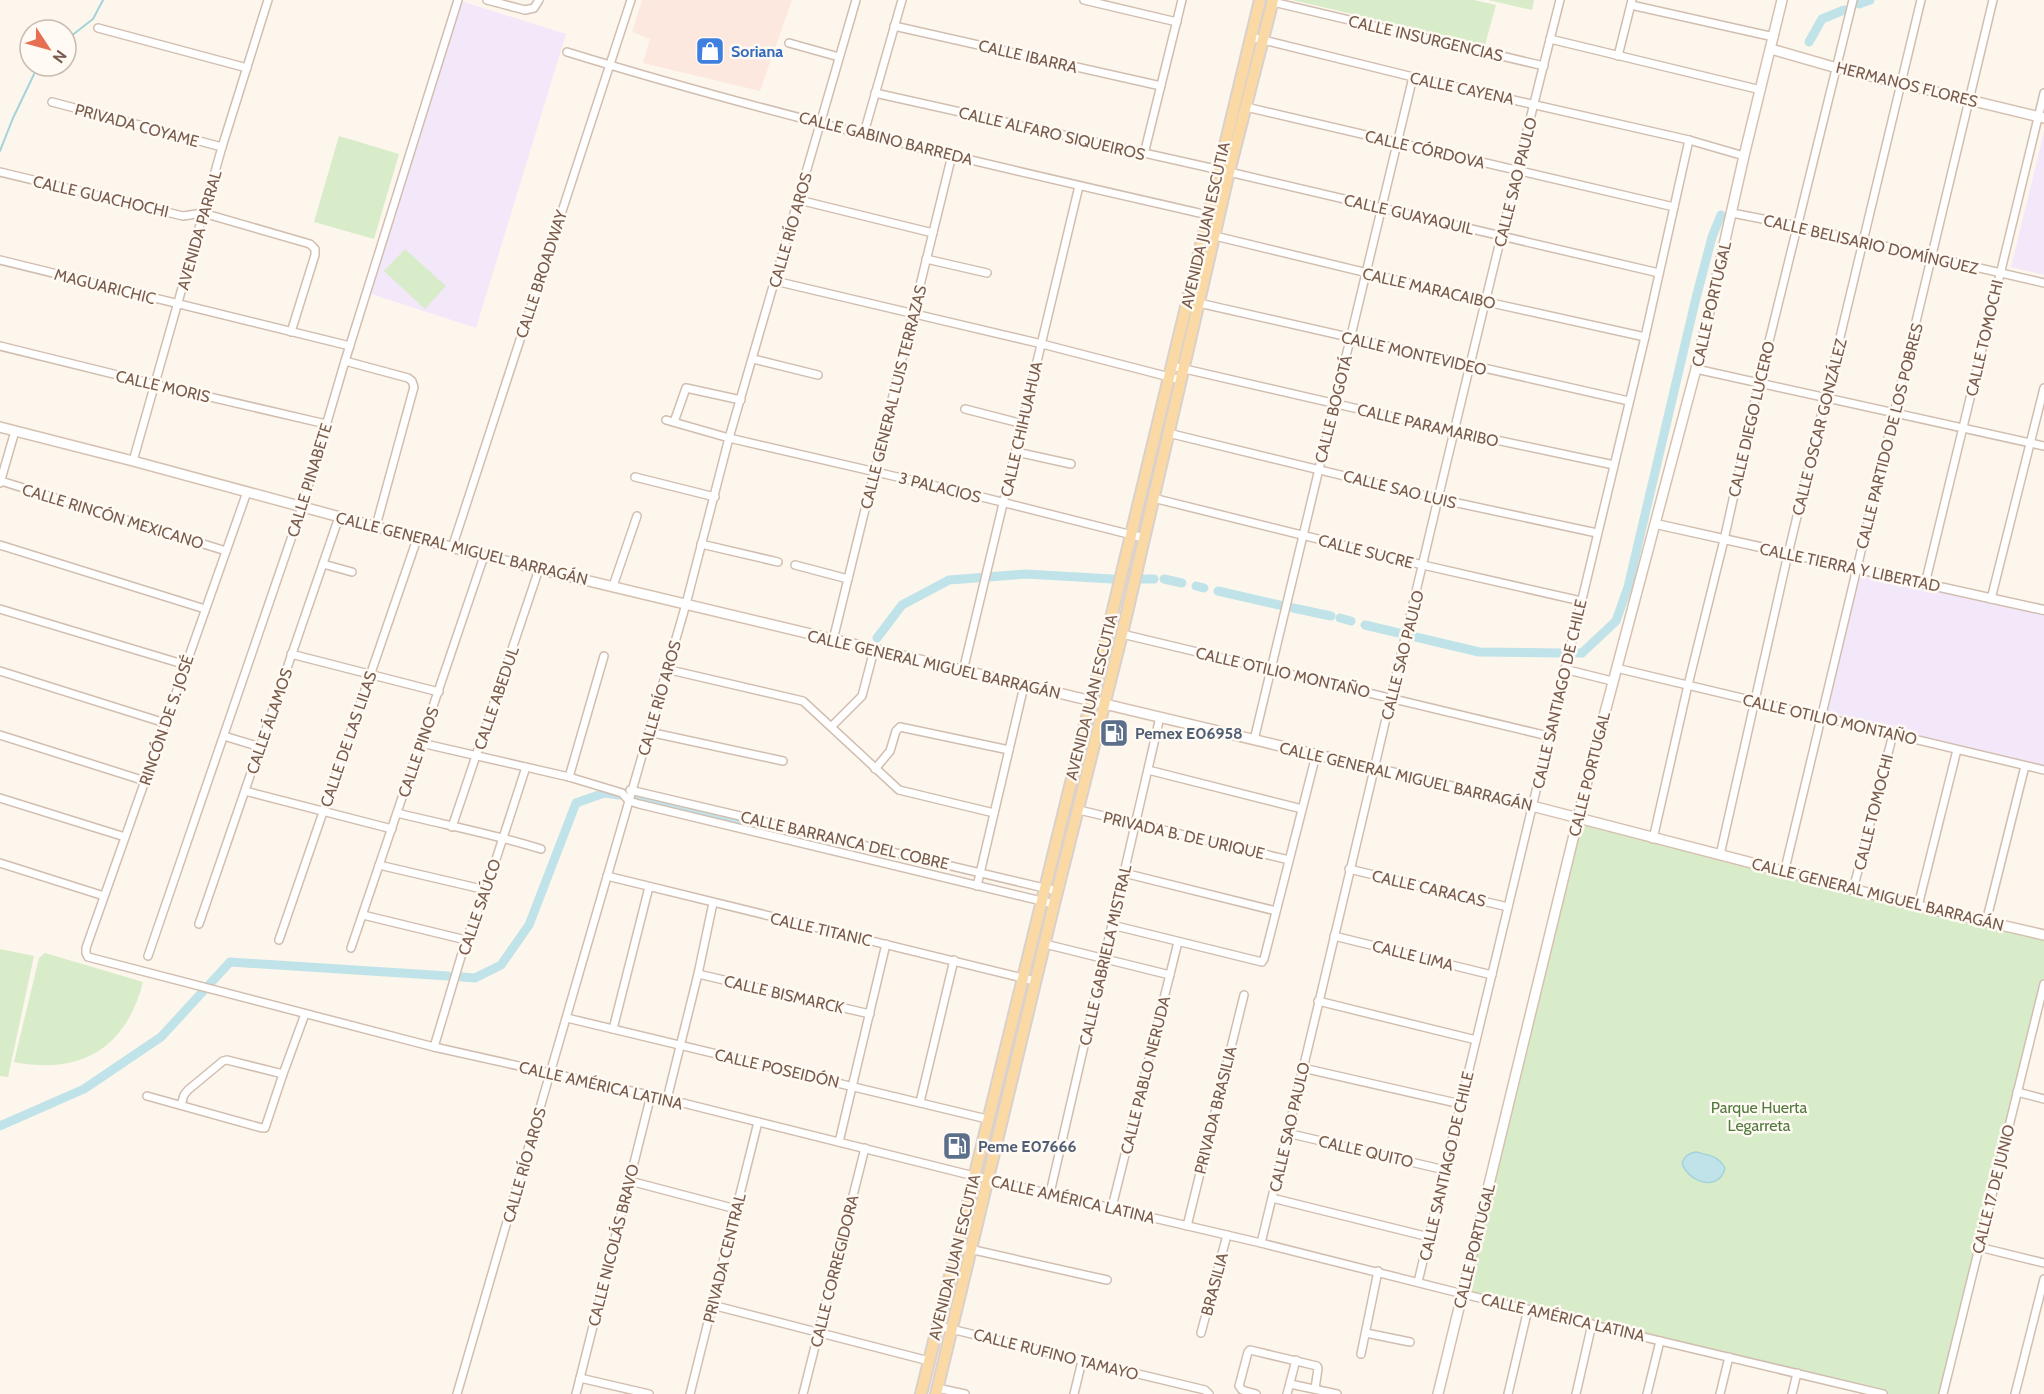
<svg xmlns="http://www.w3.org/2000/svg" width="2044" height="1394" viewBox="0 0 2044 1394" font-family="Cabin,sans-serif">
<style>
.commercial{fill:#fde8e0}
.education{fill:#f3e8fa}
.green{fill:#d8ecc9}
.water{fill:#bfe3e8;stroke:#a5d3da;stroke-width:1.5}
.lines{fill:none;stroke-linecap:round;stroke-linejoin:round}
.stream{stroke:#a5d3da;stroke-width:2}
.canal{stroke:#bfe3e8;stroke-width:9}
.minor-casing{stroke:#d1beb0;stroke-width:10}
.tertiary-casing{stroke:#d1beb0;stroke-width:11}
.secondary-casing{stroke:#d6c0b0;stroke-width:12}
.primary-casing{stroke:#dad1cd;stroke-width:14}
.minor{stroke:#fff;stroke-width:7}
.tertiary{stroke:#fff;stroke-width:8}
.secondary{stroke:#fff;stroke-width:9}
.primary{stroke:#fbd9a5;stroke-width:10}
.labels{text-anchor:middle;stroke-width:5;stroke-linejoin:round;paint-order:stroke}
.street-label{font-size:16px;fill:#7a5c4d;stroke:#fffaf3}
.shop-label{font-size:16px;font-weight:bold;fill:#366cbe;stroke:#fffaf3;text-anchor:start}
.service-label{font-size:16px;font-weight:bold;fill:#4e5e75;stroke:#fffaf3;text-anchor:start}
.park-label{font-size:16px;fill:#537a41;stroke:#fffaf3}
</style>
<rect width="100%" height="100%" fill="#fdf6ec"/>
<path class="commercial" d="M642,0H792L760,91L643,63L650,39L632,32Z"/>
<g class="education">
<path d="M461,1L566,34L476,328L371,294Z"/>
<path d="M2044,132V275L2011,267Z"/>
<path d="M1857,569L2044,610V771L1822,717Z"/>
</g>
<g class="green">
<path d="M1292,0H1474L1496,5L1485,45Z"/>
<path d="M1488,0H1534L1532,10Z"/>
<path d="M339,136L399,154L374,239L314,222Z"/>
<path d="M405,249L446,286L425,309L384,271Z"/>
<path d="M1578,817L2044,935V984L1943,1394H1883L1463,1294Z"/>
<path d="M0,949L34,956L8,1077L0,1076Z"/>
<path d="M45,953L143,982C126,1049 80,1075 14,1062L39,958Z"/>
</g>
<path class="water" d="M1696,1152C1709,1155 1719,1156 1725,1168C1719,1193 1688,1182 1682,1163C1684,1156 1689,1153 1696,1152Z"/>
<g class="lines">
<g class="stream">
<path d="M66,40L93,19L103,0"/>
<path d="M0,151L13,118L38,66"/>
</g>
<g class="canal">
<path d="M1859,4L1870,0"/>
<path d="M1809,42L1822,19L1844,10"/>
<path d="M1142,579H1154"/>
<path d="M1164,579L1182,583"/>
<path d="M1196,586L1204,588"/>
<path d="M1218,591L1279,605"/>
<path d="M1293,608L1331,616"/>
<path d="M1340,618L1351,621"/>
<path d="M1365,625L1479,652L1561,653"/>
<path d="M877,638L902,605L949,580L1026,574L1112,579"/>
<path d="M1575,653H1582L1616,621L1628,587L1695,302L1712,237L1721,215"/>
<path d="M631,797L650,800L745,822L746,821"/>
<path d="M462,977L475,978L501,965L529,925L576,803L604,793L619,795"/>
<path d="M0,1126L84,1089L161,1037L230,962L448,976"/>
</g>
<g class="minor-casing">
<g id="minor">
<path d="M487,0L525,10L534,8L539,0"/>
<path d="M1084,0L1177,22"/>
<path d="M1273,2L1544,66"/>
<path d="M1631,5L1774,37"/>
<path d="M894,26L1161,86"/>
<path d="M98,28L247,68"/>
<path d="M1251,37L1413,77L1689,140L1744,156"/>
<path d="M1550,39L1761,90"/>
<path d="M789,43L839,57"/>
<path d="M567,52C777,117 993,166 1208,215"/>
<path d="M1618,56L1632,0"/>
<path d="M875,93L1229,172L1659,273"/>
<path d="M52,102L222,147"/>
<path d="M1246,107L1674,207"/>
<path d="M864,133L902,0"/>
<path d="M1144,154L1182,0"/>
<path d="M0,172L183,216L203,213L310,244L315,249V255L291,332"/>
<path d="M799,200L933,233"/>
<path d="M1732,213L1799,226L2044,283"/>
<path d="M1215,236L1487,302L1645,337"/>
<path d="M926,259L987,273"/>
<path d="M0,260L350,346"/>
<path d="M775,281L1042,344L1181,380"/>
<path d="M1199,303L1629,401"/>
<path d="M0,346L154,384L326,424"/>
<path d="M753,359L818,375"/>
<path d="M345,361L408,378L412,381L414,387L376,526"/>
<path d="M1172,366L1454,431L1614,465"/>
<path d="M1696,369L2044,446"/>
<path d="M965,409L1023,424"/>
<path d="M666,420L729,438L962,492L1144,538"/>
<path d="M674,422L686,388L741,400"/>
<path d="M1168,433L1439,499L1597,533"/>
<path d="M1016,452L1071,464"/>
<path d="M133,461L222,147L268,0"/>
<path d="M635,477L715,497"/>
<path d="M1,481L226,551"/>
<path d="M0,483L15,431"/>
<path d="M247,492L86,948V953L88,957L434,1047L667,1099L974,1176L1261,1243L1463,1294L1883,1394"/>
<path d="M1153,498L1423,565L1581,601"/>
<path d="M701,544L778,562"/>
<path d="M0,545L205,609"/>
<path d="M452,548L631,0"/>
<path d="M323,564L352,572"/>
<path d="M795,565L848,579"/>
<path d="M1925,584L2044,93"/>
<path d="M613,586L637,516"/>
<path d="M1991,599L2044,388"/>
<path d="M0,609L186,665"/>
<path d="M1122,634L1548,736"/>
<path d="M833,640L952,155"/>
<path d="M291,654L439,692"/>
<path d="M1616,668L2044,770"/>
<path d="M666,669L803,701L899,790L994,813"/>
<path d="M1564,669L1612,681"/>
<path d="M0,671L165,723"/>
<path d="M963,671L1079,186"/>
<path d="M832,726L862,696L874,650"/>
<path d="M649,732L783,761"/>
<path d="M0,735L145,781"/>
<path d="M224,736L260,747"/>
<path d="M1254,740L1413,77"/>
<path d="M421,743L569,777L622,793L629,801L639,804L1054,904"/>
<path d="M875,769L890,751L896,731L900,727L1009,750"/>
<path d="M1148,770L1302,809"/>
<path d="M569,777L604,656"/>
<path d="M630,790L1057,891"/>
<path d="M245,791L392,829"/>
<path d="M0,798L125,837"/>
<path d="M1079,810L1289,860"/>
<path d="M397,813C445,825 494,834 541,849"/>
<path d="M452,827L539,569"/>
<path d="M1653,839L1688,685L1724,540L1759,382L1853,0"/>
<path d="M1720,855L1788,554L1921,0"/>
<path d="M0,863L104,896"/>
<path d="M379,865L486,890"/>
<path d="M1349,869L1508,907"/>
<path d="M1124,873L1276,911"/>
<path d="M1784,873L1993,0"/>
<path d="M607,876L1035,981"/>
<path d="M977,886L1024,686"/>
<path d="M1853,890L1893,734"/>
<path d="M1918,906L1957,750"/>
<path d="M363,915L466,940"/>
<path d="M1986,922L2025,766"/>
<path d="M199,924L339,517"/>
<path d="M1112,925L1262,962L1264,959L1316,755"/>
<path d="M1334,936L1492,975"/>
<path d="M279,940L417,539"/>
<path d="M1045,944L1170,975"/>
<path d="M351,948L484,556"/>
<path d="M148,956L302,507L345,361L458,0"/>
<path d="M698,974L870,1014"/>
<path d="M1318,1001L1476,1040"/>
<path d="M567,1018L987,1119"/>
<path d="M613,1029L649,887"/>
<path d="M434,1047L466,940L486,890L526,767"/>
<path d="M1303,1068L1461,1104"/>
<path d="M2017,1092L2044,1099"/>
<path d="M147,1096L262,1128H265L283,1074L305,1014"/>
<path d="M667,1099L698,974L713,903"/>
<path d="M920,1102L954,960"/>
<path d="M181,1105L184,1095L188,1090L223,1061L227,1060L283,1074"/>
<path d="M1287,1133L1445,1170"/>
<path d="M839,1142L886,944"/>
<path d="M630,1181L736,1209"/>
<path d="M1050,1193L1160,717"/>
<path d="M1272,1198L1429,1237"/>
<path d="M1112,1207L1178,942"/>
<path d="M1187,1226L1244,995"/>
<path d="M1261,1243C1362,829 1455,413 1560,0"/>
<path d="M956,1246L1107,1280"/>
<path d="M1979,1247L2044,1263"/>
<path d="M1418,1282L1645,337L1689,140"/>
<path d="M712,1305L929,1361"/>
<path d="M938,1326L1205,1390L1209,1394"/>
<path d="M1201,1333L1227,1235"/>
<path d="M1366,1333L1410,1342"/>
<path d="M1361,1354L1378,1271"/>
<path d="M580,1378L649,1394"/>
<path d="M1290,1384L1337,1394"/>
<path d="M937,1388L965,1394"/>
<path d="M457,1394L629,801L686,604L729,438L856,0"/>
<path d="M576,1394L651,1095"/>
<path d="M690,1394L758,1122"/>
<path d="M803,1394L865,1148"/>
<path d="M1074,1394L1082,1361"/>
<path d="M1256,1394L1242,1390L1239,1386L1248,1352L1250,1350L1317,1366L1318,1368L1315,1389"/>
<path d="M1287,1394L1296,1360"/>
<path d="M1508,1394L1528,1309"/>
<path d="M1576,1394L1592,1324"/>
<path d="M1647,1394L1660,1341"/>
<path d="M1720,1394L1729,1357"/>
<path d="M1792,1394L1797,1373"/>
<path d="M1943,1394L2044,984"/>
<path d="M2015,1394L2044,1279"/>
</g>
</g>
<g class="tertiary-casing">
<path id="tertiary" d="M1656,524L2044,610"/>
</g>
<g class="secondary-casing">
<g id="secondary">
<path d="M1771,49L1837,68L2044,118"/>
<path d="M0,427L133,461L484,556L1532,806L1918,906L2044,935"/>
<path d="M1438,1394L1590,769L1696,369L1744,156L1782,0"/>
</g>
</g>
<g class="primary-casing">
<g id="primary">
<path d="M921,1394L1091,701L1260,0"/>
<path d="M936,1394L1054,904L1122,634L1229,172L1273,0"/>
</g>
</g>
<use href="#minor" class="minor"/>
<use href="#tertiary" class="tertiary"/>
<use href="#secondary" class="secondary"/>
<use href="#primary" class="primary"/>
</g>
<defs>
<g id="shop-square" transform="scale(1.5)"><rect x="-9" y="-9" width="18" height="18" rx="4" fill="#3f7fe0" stroke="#fffaf3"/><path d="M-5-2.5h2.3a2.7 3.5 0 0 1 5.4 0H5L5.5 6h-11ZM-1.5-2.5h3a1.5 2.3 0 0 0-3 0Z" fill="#fff"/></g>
<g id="fuel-square" transform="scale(1.5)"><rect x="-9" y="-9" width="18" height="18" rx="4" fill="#5c6f8a" stroke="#fffaf3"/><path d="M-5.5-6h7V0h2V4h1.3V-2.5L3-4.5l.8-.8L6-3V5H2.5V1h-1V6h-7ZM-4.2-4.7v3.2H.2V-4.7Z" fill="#fff"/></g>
</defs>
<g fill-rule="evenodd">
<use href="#shop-square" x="710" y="51"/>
<use href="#fuel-square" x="1114" y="733"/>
<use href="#fuel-square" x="957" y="1146"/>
</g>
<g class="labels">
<g class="street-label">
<text transform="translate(1426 38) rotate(13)" y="6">CALLE INSURGENCIAS</text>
<text transform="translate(1028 56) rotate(13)" y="6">CALLE IBARRA</text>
<text transform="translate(1907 84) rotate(14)" y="6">HERMANOS FLORES</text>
<text transform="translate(1462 88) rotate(12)" y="6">CALLE CAYENA</text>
<text transform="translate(137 125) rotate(15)" y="6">PRIVADA COYAME</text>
<text transform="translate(1052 133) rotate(13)" y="6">CALLE ALFARO SIQUEIROS</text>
<text transform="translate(886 138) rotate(14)" y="6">CALLE GABINO BARREDA</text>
<text transform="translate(1425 149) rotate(13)" y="6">CALLE CÓRDOVA</text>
<text transform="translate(1515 182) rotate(-76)" y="6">CALLE SAO PAULO</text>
<text transform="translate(101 196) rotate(13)" y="6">CALLE GUACHOCHI</text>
<text transform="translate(1409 214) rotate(13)" y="6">CALLE GUAYAQUIL</text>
<text transform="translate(1205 225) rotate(-77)" y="6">AVENIDA JUAN ESCUTIA</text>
<text transform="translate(199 230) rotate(-74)" y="6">AVENIDA PARRAL</text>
<text transform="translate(790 230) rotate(-74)" y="6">CALLE RÍO AROS</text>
<text transform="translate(1871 244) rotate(13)" y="6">CALLE BELISARIO DOMÍNGUEZ</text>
<text transform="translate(541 274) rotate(-72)" y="6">CALLE BROADWAY</text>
<text transform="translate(105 286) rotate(14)" y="6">MAGUARICHIC</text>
<text transform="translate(1429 288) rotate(13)" y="6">CALLE MARACAIBO</text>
<text transform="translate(1711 304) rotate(-77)" y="6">CALLE PORTUGAL</text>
<text transform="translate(1984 338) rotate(-77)" y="6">CALLE TOMOCHI</text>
<text transform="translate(1414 353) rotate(13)" y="6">CALLE MONTEVIDEO</text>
<text transform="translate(163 386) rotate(13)" y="6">CALLE MORIS</text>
<text transform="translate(893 397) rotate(-76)" y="6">CALLE GENERAL LUIS TERRAZAS</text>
<text transform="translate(1333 409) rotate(-76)" y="6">CALLE BOGOTÁ</text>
<text transform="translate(1751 419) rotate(-77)" y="6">CALLE DIEGO LUCERO</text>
<text transform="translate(1428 425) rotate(13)" y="6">CALLE PARAMARIBO</text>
<text transform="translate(1819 427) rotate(-76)" y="6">CALLE OSCAR GONZÁLEZ</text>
<text transform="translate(1021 429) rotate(-77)" y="6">CALLE CHIHUAHUA</text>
<text transform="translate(1889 436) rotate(-76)" y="6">CALLE PARTIDO DE LOS POBRES</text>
<text transform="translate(309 480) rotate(-73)" y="6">CALLE PINABETE</text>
<text transform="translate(940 487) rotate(14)" y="6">3 PALACIOS</text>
<text transform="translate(1400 489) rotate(14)" y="6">CALLE SAO LUIS</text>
<text transform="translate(113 516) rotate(17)" y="6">CALLE RINCÓN MEXICANO</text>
<text transform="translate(462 548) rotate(14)" y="6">CALLE GENERAL MIGUEL BARRAGÁN</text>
<text transform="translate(1366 551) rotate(14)" y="6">CALLE SUCRE</text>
<text transform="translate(1850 567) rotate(12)" y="6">CALLE TIERRA Y LIBERTAD</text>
<text transform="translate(1402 655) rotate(-76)" y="6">CALLE SAO PAULO</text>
<text transform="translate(934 664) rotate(13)" y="6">CALLE GENERAL MIGUEL BARRAGÁN</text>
<text transform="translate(1283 672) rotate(13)" y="6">CALLE OTILIO MONTAÑO</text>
<text transform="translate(1559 694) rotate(-77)" y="6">CALLE SANTIAGO DE CHILE</text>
<text transform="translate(1091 697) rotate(-76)" y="6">AVENIDA JUAN ESCUTIA</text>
<text transform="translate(496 698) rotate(-71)" y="6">CALLE ABEDUL</text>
<text transform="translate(659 698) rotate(-74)" y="6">CALLE RÍO AROS</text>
<text transform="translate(1830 719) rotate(13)" y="6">CALLE OTILIO MONTAÑO</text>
<text transform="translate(166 720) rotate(-71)" y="6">RINCÓN DE S. JOSÉ</text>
<text transform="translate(269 721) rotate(-71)" y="6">CALLE ÁLAMOS</text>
<text transform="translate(348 739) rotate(-71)" y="6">CALLE DE LAS LILAS</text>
<text transform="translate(418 752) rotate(-71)" y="6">CALLE PINOS</text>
<text transform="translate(1589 774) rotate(-76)" y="6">CALLE PORTUGAL</text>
<text transform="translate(1406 776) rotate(13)" y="6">CALLE GENERAL MIGUEL BARRAGÁN</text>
<text transform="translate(1873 812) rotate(-76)" y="6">CALLE TOMOCHI</text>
<text transform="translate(1184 835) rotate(13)" y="6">PRIVADA B. DE URIQUE</text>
<text transform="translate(845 840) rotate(13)" y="6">CALLE BARRANCA DEL COBRE</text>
<text transform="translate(1429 888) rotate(13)" y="6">CALLE CARACAS</text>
<text transform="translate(1878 894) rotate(14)" y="6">CALLE GENERAL MIGUEL BARRAGÁN</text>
<text transform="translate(479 907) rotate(-71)" y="6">CALLE SAÚCO</text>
<text transform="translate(821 929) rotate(13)" y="6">CALLE TITANIC</text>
<text transform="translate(1105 955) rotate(-77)" y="6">CALLE GABRIELA MISTRAL</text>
<text transform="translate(1413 955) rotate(14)" y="6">CALLE LIMA</text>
<text transform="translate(784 994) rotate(13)" y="6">CALLE BISMARCK</text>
<text transform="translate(777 1068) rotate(13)" y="6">CALLE POSEIDÓN</text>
<text transform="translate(1145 1075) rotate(-76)" y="6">CALLE PABLO NERUDA</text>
<text transform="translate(601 1085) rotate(13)" y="6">CALLE AMÉRICA LATINA</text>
<text transform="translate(1215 1110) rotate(-76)" y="6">PRIVADA BRASILIA</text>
<text transform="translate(1289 1127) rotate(-77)" y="6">CALLE SAO PAULO</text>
<text transform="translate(1366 1151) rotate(13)" y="6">CALLE QUITO</text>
<text transform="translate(524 1165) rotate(-74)" y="6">CALLE RÍO AROS</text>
<text transform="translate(1446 1166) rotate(-77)" y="6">CALLE SANTIAGO DE CHILE</text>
<text transform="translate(1993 1189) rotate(-76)" y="6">CALLE 17 DE JUNIO</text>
<text transform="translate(1073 1199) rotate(13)" y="6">CALLE AMÉRICA LATINA</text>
<text transform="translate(613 1245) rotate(-76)" y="6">CALLE NICOLÁS BRAVO</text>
<text transform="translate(1474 1246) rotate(-76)" y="6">CALLE PORTUGAL</text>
<text transform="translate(954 1257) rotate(-76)" y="6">AVENIDA JUAN ESCUTIA</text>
<text transform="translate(724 1258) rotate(-76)" y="6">PRIVADA CENTRAL</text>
<text transform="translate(834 1271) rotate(-76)" y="6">CALLE CORREGIDORA</text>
<text transform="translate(1214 1284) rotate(-75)" y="6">BRASILIA</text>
<text transform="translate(1563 1317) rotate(13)" y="6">CALLE AMÉRICA LATINA</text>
<text transform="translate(1056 1354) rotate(14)" y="6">CALLE RUFINO TAMAYO</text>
</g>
<g class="shop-label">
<text x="731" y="57">Soriana</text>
</g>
<g class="service-label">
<text x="1135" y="739">Pemex E06958</text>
<text x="978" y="1152">Peme E07666</text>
</g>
<g class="park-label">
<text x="1759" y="1113">Parque Huerta<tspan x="1759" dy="18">Legarreta</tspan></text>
</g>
</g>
<g transform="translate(48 48) rotate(126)"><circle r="28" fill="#fffaf3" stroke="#cabbb1" stroke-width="1.5"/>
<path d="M0-4.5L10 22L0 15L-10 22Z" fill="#e76f51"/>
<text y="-9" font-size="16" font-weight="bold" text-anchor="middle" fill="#7a5c4d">N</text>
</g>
</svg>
